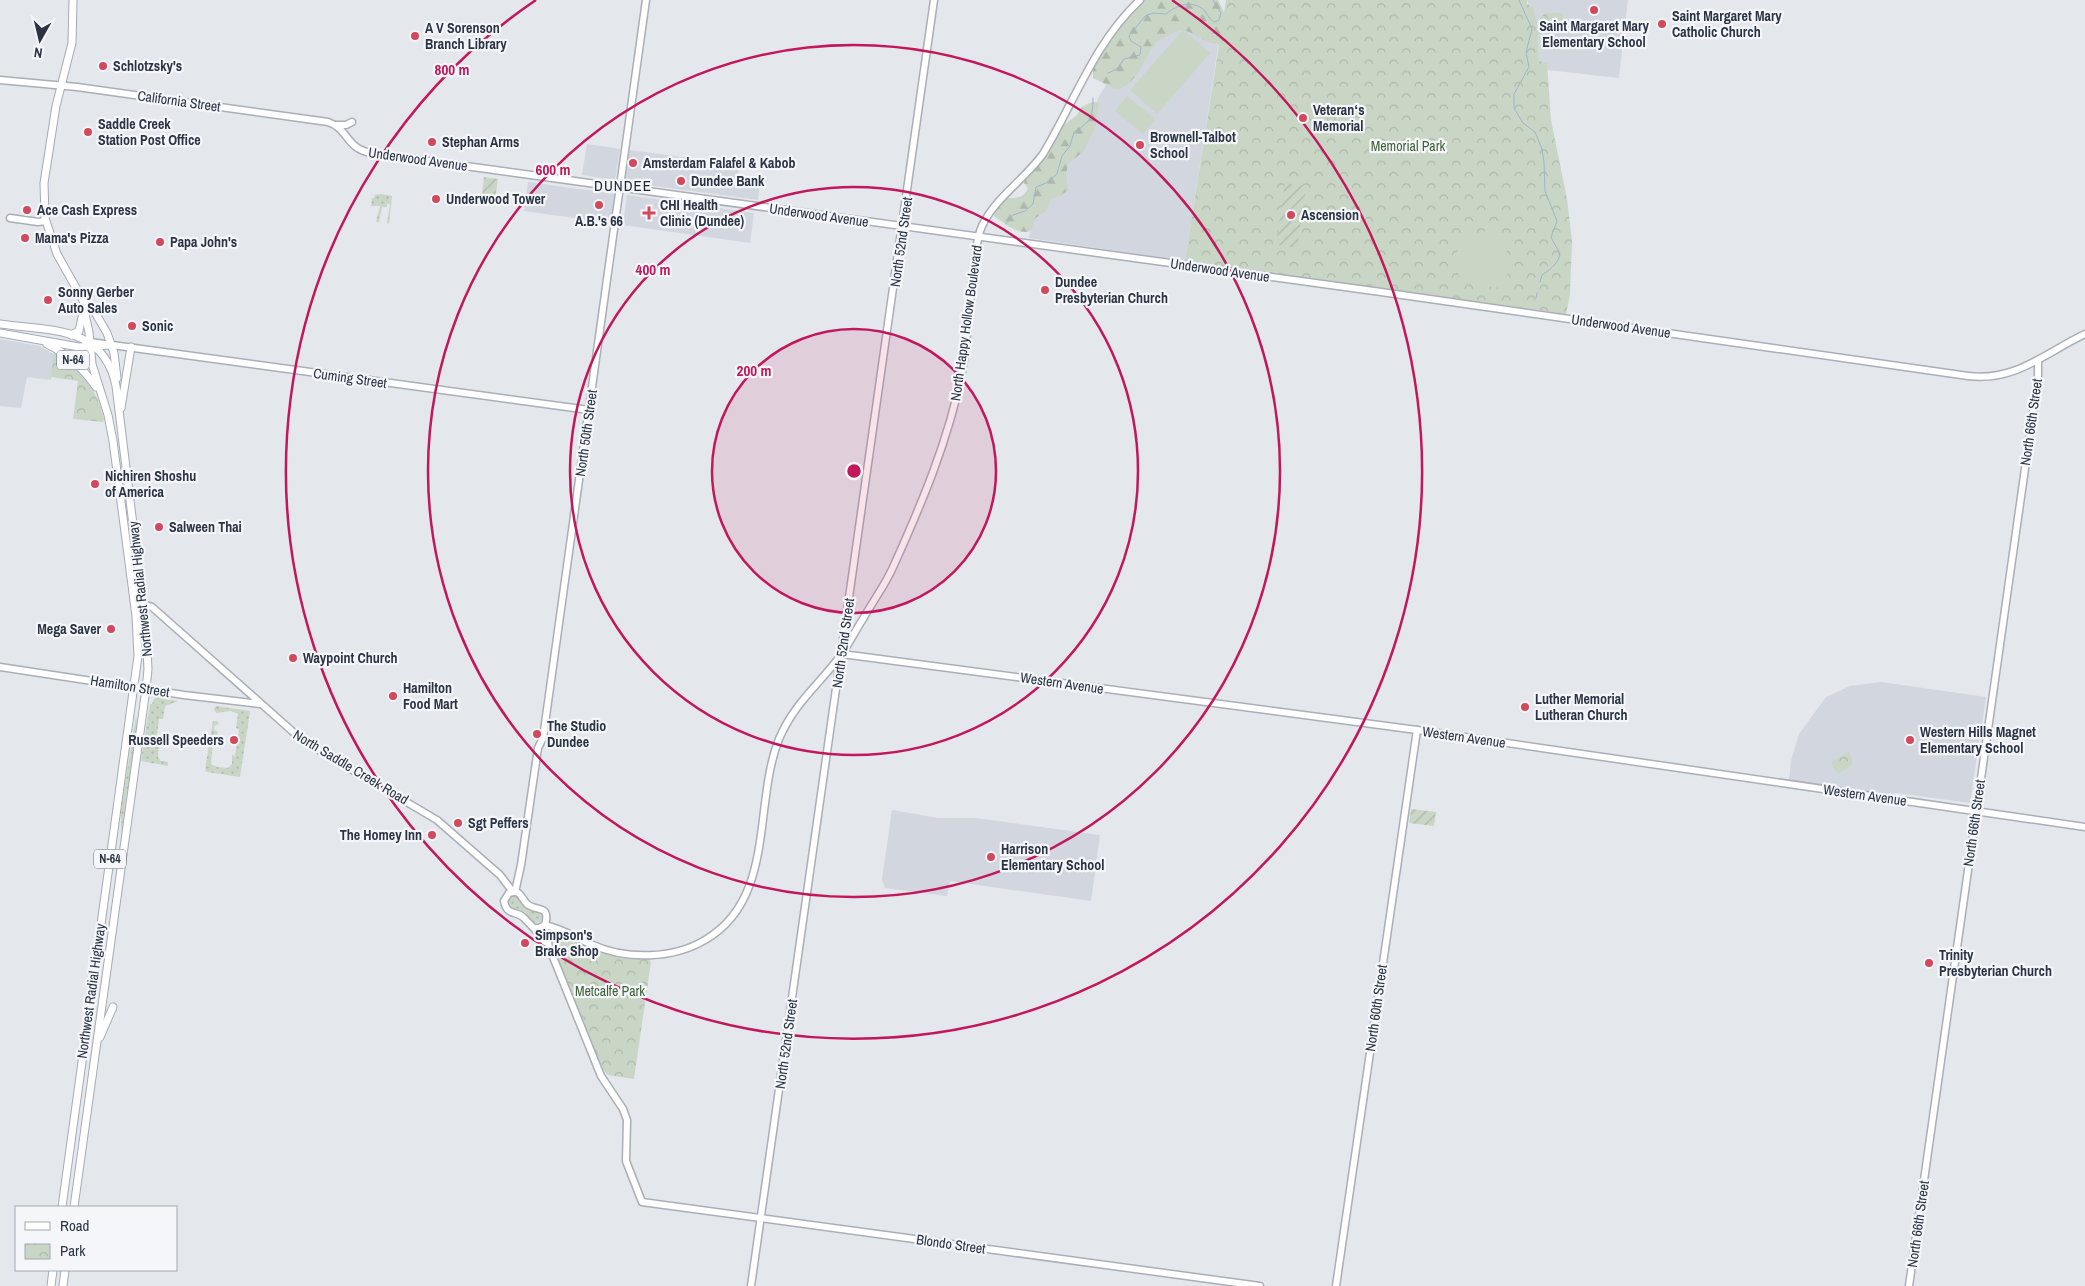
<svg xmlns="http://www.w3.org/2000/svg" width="2085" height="1286" viewBox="0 0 2085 1286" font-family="'Archivo Narrow',sans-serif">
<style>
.built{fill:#d2d6de}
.grass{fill:url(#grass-dots)}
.forest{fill:url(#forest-firs)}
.park{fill:url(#park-crowns)}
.garden{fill:url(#garden-furrows)}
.pitch{fill:#c9d6c5}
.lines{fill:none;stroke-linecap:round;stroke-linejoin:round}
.stream{stroke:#9fb4cc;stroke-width:1}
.secondary-casing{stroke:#a9aeb7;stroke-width:9}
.primary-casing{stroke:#a3abb8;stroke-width:9}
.secondary{stroke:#fff;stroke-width:6}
.primary{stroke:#fff;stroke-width:7}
.ring{fill:none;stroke:#c2185b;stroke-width:2.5}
.poi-dot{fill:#d1495b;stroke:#f4f6f9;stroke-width:2}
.labels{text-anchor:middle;stroke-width:4.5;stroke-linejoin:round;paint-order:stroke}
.shield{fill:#f4f6f9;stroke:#676e7b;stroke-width:1}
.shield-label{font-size:12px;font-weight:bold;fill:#2b3445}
.poi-label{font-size:14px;font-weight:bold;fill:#2b3445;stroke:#f4f6f9;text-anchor:start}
.street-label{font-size:14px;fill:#2b3445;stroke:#f4f6f9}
.park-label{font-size:14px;fill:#3f6138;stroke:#f4f6f9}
.neighbourhood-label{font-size:15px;letter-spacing:1px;fill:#1d2536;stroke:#f4f6f9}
.centre{fill:#c2185b;stroke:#f4f6f9;stroke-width:2.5}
.ring-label{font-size:15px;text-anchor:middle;font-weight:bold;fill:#c2185b;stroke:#f4f6f9;stroke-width:4.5;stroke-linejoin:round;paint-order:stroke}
</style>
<defs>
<pattern id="grass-dots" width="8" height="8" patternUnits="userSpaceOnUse" patternTransform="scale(1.25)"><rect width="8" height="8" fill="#c9d6c5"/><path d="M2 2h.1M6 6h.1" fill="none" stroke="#adb8ab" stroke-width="1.8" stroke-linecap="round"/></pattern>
<pattern id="forest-firs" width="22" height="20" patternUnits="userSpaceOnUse" patternTransform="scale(1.25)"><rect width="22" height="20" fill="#c9d6c5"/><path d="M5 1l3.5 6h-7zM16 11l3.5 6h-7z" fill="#adb8ab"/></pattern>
<pattern id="park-crowns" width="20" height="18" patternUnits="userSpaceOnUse" patternTransform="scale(1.25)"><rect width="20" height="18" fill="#c9d6c5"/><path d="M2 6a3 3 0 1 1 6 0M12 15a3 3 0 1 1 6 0" fill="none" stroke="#adb8ab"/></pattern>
<pattern id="garden-furrows" width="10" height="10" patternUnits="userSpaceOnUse" patternTransform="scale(1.25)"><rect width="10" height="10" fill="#c9d6c5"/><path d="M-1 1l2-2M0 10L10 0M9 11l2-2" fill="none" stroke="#adb8ab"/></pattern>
</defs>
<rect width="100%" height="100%" fill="#e4e7ec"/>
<g class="built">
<path d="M1527,0H1628L1619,78L1547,70V64L1539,61L1538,33Z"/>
<path d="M1182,28L1220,34L1185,261L1029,238L1032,217L1090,125L1098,98L1108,82L1161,34Z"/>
<path d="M587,144L620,149L615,180L582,175Z"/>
<path d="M629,150L697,159V161L726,165V163L739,165L738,180L760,183L758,200L625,182Z"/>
<path d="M528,182L615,194L611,223L524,211Z"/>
<path d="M627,195L754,213L750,243L623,225Z"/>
<path d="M0,339L40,346L55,355L51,380L27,377L21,408L0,406Z"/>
<path d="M1881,682L1986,697L1970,803L1896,793L1885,795L1789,781L1791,761L1799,734L1826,697L1850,686Z"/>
<path d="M892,810L938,818H975L1100,835L1091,901L950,881L947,896L885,888L882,879Z"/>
</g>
<g class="grass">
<path d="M381,194L392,196L389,224L387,223L390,204H387V207H382L379,222H376L380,206H371L372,198H374L375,195Z"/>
<path d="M155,697L178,701L165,706L163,719H159L156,741L159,742L158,757L161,761L168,762V766L141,761L150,704H152Z"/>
<path d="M216,706L250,711L240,777L207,772L205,770L213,721H217L219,724L215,725L214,730L218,732L217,737L213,739L211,764L217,767L228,768L232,764V755L235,756L239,729L236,728L238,714L231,711L216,713L214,709Z"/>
<path d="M136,715L137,727L121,834V810Z"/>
<path d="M513,896L519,897L528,910L538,911L543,915L541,922L533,923L525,912L510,908L508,902V899Z"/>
</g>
<g class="forest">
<path d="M1143,0H1218L1225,14L1224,43C1205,48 1197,31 1180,30C1172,33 1163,37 1156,43C1145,55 1136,88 1116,89L1093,78V67L1099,52Z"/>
<path d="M1092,102H1097L1099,104L1095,127L1084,151L1068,164L1066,175L1068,190L1060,196L1051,199L1046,211L1034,219L1032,229L1028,232C1014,233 1005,223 994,216L997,207L1007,198C1016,198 1024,198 1028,188L1024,183L1025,180L1029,177L1052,147L1055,135L1060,128L1077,115L1082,107Z"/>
</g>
<g class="park">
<path d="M1226,0H1527V4L1533,7L1536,20H1539L1545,13H1563V29L1538,34L1539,61L1547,63L1551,120L1567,199L1572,241L1570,294L1566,314L1185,261Z"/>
<path d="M54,351C79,365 98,391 104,419L103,422L73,419L78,381L51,377Z"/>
<path d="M1849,751L1853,764L1838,774L1832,765V762Z"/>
<path d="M546,927L582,943L649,959L651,962L634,1079L608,1075L604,1071L547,935Z"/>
</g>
<g class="garden">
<path d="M484,177L498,179L494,206L481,204Z"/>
<path d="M1285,183L1306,186L1297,248L1276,245Z"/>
<path d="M1411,809L1436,812L1434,826L1409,823Z"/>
</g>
<g class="pitch">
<path d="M1183,30L1210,53L1157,114L1130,90Z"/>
<path d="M1127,96L1155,119L1143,134L1115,111Z"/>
<path d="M1501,228C1505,245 1516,274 1500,288L1479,285L1460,279L1454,261L1463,236Z"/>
</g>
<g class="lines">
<g class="stream">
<path d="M1519,0L1532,29L1526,52L1529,67L1514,94V108L1523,123L1535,132L1542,149L1544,162L1545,191L1557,221L1551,237C1553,242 1557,247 1559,252C1562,261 1548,271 1542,275L1540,282"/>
<path d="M1108,73L1117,69L1124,59L1140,55L1141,47L1131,41L1129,36L1145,16L1153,13L1166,14C1178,4 1193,0 1204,10C1208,15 1209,20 1215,22L1219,20L1221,13L1213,0"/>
<path d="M1006,224L1013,215L1025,211L1033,204L1036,187L1046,183L1057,174L1062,156L1070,146L1074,132C1090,123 1093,117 1093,98"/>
<path d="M1536,298L1537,293"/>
</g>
<g class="secondary-casing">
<g id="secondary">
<path d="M0,80L77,87L328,122C349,129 345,148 371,153L1381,292L1968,376C2015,382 2045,353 2085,334"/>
<path d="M336,125H346L352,122"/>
<path d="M10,218L38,222L45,221"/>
<path d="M90,342L589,410"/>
<path d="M143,604L152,607L292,731L310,745L437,820L500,875L513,892"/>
<path d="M842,654L1417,730L2085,827"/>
<path d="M0,667L184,695L260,704"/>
<path d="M515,892L521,865L538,748L543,738L646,0"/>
<path d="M545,925C562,929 577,938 593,945C627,960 673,959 705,940C776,899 753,804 779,739C795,702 818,686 841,655C849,644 855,631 863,619C873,601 886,584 894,565C922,503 949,439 962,372C968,337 969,302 974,267C976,254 976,239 982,226C995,198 1025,179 1043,154C1075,101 1094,43 1140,0"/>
<path d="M544,926L549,947L601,1076L623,1109L627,1120L626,1161L642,1202L1260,1286"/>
<path d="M534,928H539L545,925C551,904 536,912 527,904C520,897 521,889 509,893L504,901C507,917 517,910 524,918C532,926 539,933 545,942"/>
<path d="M751,1286L934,0"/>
<path d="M1336,1286L1417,730"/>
<path d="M1909,1286L2038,377V361"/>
</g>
</g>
<g class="primary-casing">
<g id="primary">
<path d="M73,0L72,43L56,106L44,183L45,218L57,254L84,302L93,309L107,333L114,353L117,378"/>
<path d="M0,324C50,331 104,325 116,386L146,631L148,669L146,689L74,1207"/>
<path d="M0,333L79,347L111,345"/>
<path d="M71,335L79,331L83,313"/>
<path d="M47,344C68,354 83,368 96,387"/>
<path d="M121,408L131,347"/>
<path d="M100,1037L113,1007"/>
<path d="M62,1207L138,656L136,616L113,441L108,415L92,364L89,332L84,310V302"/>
<path d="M51,1286L53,1270"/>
<path d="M63,1286L65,1270"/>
</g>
</g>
<use href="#secondary" class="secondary"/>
<use href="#primary" class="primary"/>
</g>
<circle cx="854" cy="471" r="142" fill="#c2185b" fill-opacity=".12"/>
<g class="ring">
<circle cx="854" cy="471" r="142"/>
<circle cx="854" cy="471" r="284"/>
<circle cx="854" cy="471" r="426"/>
<path d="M1172 0A568 568 0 1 1 536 0"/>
</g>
<g class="poi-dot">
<circle cx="1594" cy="10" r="5"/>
<circle cx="1662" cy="24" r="5"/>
<circle cx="415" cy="36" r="5"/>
<circle cx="103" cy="66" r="5"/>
<circle cx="1303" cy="118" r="5"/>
<circle cx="88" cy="132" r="5"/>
<circle cx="432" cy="142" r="5"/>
<circle cx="1140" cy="145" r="5"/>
<circle cx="633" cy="163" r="5"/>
<circle cx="681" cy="181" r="5"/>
<circle cx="436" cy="199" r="5"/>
<circle cx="599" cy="205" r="5"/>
<circle cx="27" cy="210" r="5"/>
<path d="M646.5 205.5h5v5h5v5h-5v5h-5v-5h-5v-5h5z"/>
<circle cx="1291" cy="215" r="5"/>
<circle cx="25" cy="238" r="5"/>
<circle cx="160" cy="242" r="5"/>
<circle cx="1045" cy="290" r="5"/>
<circle cx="48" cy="300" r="5"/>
<circle cx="132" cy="326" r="5"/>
<circle cx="95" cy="484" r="5"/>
<circle cx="159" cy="527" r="5"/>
<circle cx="111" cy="629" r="5"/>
<circle cx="293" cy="658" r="5"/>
<circle cx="393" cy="696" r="5"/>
<circle cx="1525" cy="707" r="5"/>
<circle cx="537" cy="734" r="5"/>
<circle cx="234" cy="740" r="5"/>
<circle cx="1910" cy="740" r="5"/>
<circle cx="458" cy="823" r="5"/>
<circle cx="432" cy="835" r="5"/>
<circle cx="991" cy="857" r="5"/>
<circle cx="525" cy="943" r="5"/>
<circle cx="1929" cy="963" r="5"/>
</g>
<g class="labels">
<g class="shield">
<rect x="57" y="350.5" width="32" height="19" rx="4"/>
<rect x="94" y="849.5" width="32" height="19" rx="4"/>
</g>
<g class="shield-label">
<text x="73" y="364">N-64</text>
<text x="110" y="863">N-64</text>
</g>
<g class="poi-label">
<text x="1672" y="21">Saint Margaret Mary<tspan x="1672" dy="16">Catholic Church</tspan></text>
<text x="1594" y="31" text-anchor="middle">Saint Margaret Mary<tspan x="1594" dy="16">Elementary School</tspan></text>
<text x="425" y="33">A V Sorenson<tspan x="425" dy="16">Branch Library</tspan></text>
<text x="113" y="71">Schlotzsky's</text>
<text x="1313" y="115">Veteranʻs<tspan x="1313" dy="16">Memorial</tspan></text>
<text x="98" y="129">Saddle Creek<tspan x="98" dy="16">Station Post Office</tspan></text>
<text x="1150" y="142">Brownell-Talbot<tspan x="1150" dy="16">School</tspan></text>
<text x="442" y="147">Stephan Arms</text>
<text x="643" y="168">Amsterdam Falafel &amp; Kabob</text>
<text x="691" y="186">Dundee Bank</text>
<text x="446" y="204">Underwood Tower</text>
<text x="660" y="210">CHI Health<tspan x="660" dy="16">Clinic (Dundee)</tspan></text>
<text x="37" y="215">Ace Cash Express</text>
<text x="1301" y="220">Ascension</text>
<text x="599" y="226" text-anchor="middle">A.B.'s 66</text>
<text x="35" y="243">Mama's Pizza</text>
<text x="170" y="247">Papa John's</text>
<text x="1055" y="287">Dundee<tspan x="1055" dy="16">Presbyterian Church</tspan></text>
<text x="58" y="297">Sonny Gerber<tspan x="58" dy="16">Auto Sales</tspan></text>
<text x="142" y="331">Sonic</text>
<text x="105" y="481">Nichiren Shoshu<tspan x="105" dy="16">of America</tspan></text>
<text x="169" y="532">Salween Thai</text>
<text x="101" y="634" text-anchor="end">Mega Saver</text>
<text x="303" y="663">Waypoint Church</text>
<text x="403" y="693">Hamilton<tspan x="403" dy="16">Food Mart</tspan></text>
<text x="1535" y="704">Luther Memorial<tspan x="1535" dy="16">Lutheran Church</tspan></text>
<text x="547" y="731">The Studio<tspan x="547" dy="16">Dundee</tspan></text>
<text x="1920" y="737">Western Hills Magnet<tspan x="1920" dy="16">Elementary School</tspan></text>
<text x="224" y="745" text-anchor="end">Russell Speeders</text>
<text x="468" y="828">Sgt Peffers</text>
<text x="422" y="840" text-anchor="end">The Homey Inn</text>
<text x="1001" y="854">Harrison<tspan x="1001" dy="16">Elementary School</tspan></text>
<text x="535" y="940">Simpson's<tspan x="535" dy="16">Brake Shop</tspan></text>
<text x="1939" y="960">Trinity<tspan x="1939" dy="16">Presbyterian Church</tspan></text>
</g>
<g class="street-label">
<text transform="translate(179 101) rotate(8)" y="5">California Street</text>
<text transform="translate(418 159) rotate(8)" y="5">Underwood Avenue</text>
<text transform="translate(819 215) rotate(8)" y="5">Underwood Avenue</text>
<text transform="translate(901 242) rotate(-82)" y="5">North 52nd Street</text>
<text transform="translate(1220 270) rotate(8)" y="5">Underwood Avenue</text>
<text transform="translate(966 323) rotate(-82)" y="5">North Happy Hollow Boulevard</text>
<text transform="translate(1621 326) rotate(8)" y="5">Underwood Avenue</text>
<text transform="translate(350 378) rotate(8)" y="5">Cuming Street</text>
<text transform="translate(2031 422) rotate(-82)" y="5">North 66th Street</text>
<text transform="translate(586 433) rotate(-82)" y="5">North 50th Street</text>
<text transform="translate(140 589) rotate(-96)" y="5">Northwest Radial Highway</text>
<text transform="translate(843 643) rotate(-82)" y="5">North 52nd Street</text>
<text transform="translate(1062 683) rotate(8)" y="5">Western Avenue</text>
<text transform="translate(130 686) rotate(9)" y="5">Hamilton Street</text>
<text transform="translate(1464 737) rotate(8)" y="5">Western Avenue</text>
<text transform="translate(351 767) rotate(31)" y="5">North Saddle Creek Road</text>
<text transform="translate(1865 795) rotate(8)" y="5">Western Avenue</text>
<text transform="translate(1974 823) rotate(-82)" y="5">North 66th Street</text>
<text transform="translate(91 991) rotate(-82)" y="5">Northwest Radial Highway</text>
<text transform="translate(1376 1008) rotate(-82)" y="5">North 60th Street</text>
<text transform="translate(786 1044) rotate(-82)" y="5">North 52nd Street</text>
<text transform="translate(1918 1224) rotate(-82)" y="5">North 66th Street</text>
<text transform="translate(951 1244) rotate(8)" y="5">Blondo Street</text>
</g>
<g class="park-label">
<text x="1408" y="151">Memorial Park</text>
<text x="610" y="996">Metcalfe Park</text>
</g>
<g class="neighbourhood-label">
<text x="623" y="191">DUNDEE</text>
</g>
</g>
<circle cx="854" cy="471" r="8" class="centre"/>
<g class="ring-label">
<text x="452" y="75">800 m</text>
<text x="553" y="175">600 m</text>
<text x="653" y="275">400 m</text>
<text x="754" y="376">200 m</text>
</g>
<rect x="15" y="1206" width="162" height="65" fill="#f4f6f9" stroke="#a4a8b1"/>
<rect x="25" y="1222" width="25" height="8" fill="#ffffff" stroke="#a4a8b1"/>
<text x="60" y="1231" font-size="15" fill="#2b3445">Road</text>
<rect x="25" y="1244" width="25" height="15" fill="url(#park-crowns)" stroke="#a4a8b1"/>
<text x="60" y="1256" font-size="15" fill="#2b3445">Park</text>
<g transform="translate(40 40) rotate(188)" stroke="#f4f6f9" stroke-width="4" paint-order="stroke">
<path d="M0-4L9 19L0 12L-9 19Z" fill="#2b3445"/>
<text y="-8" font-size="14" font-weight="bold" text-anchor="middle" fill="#2b3445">N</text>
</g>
</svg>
